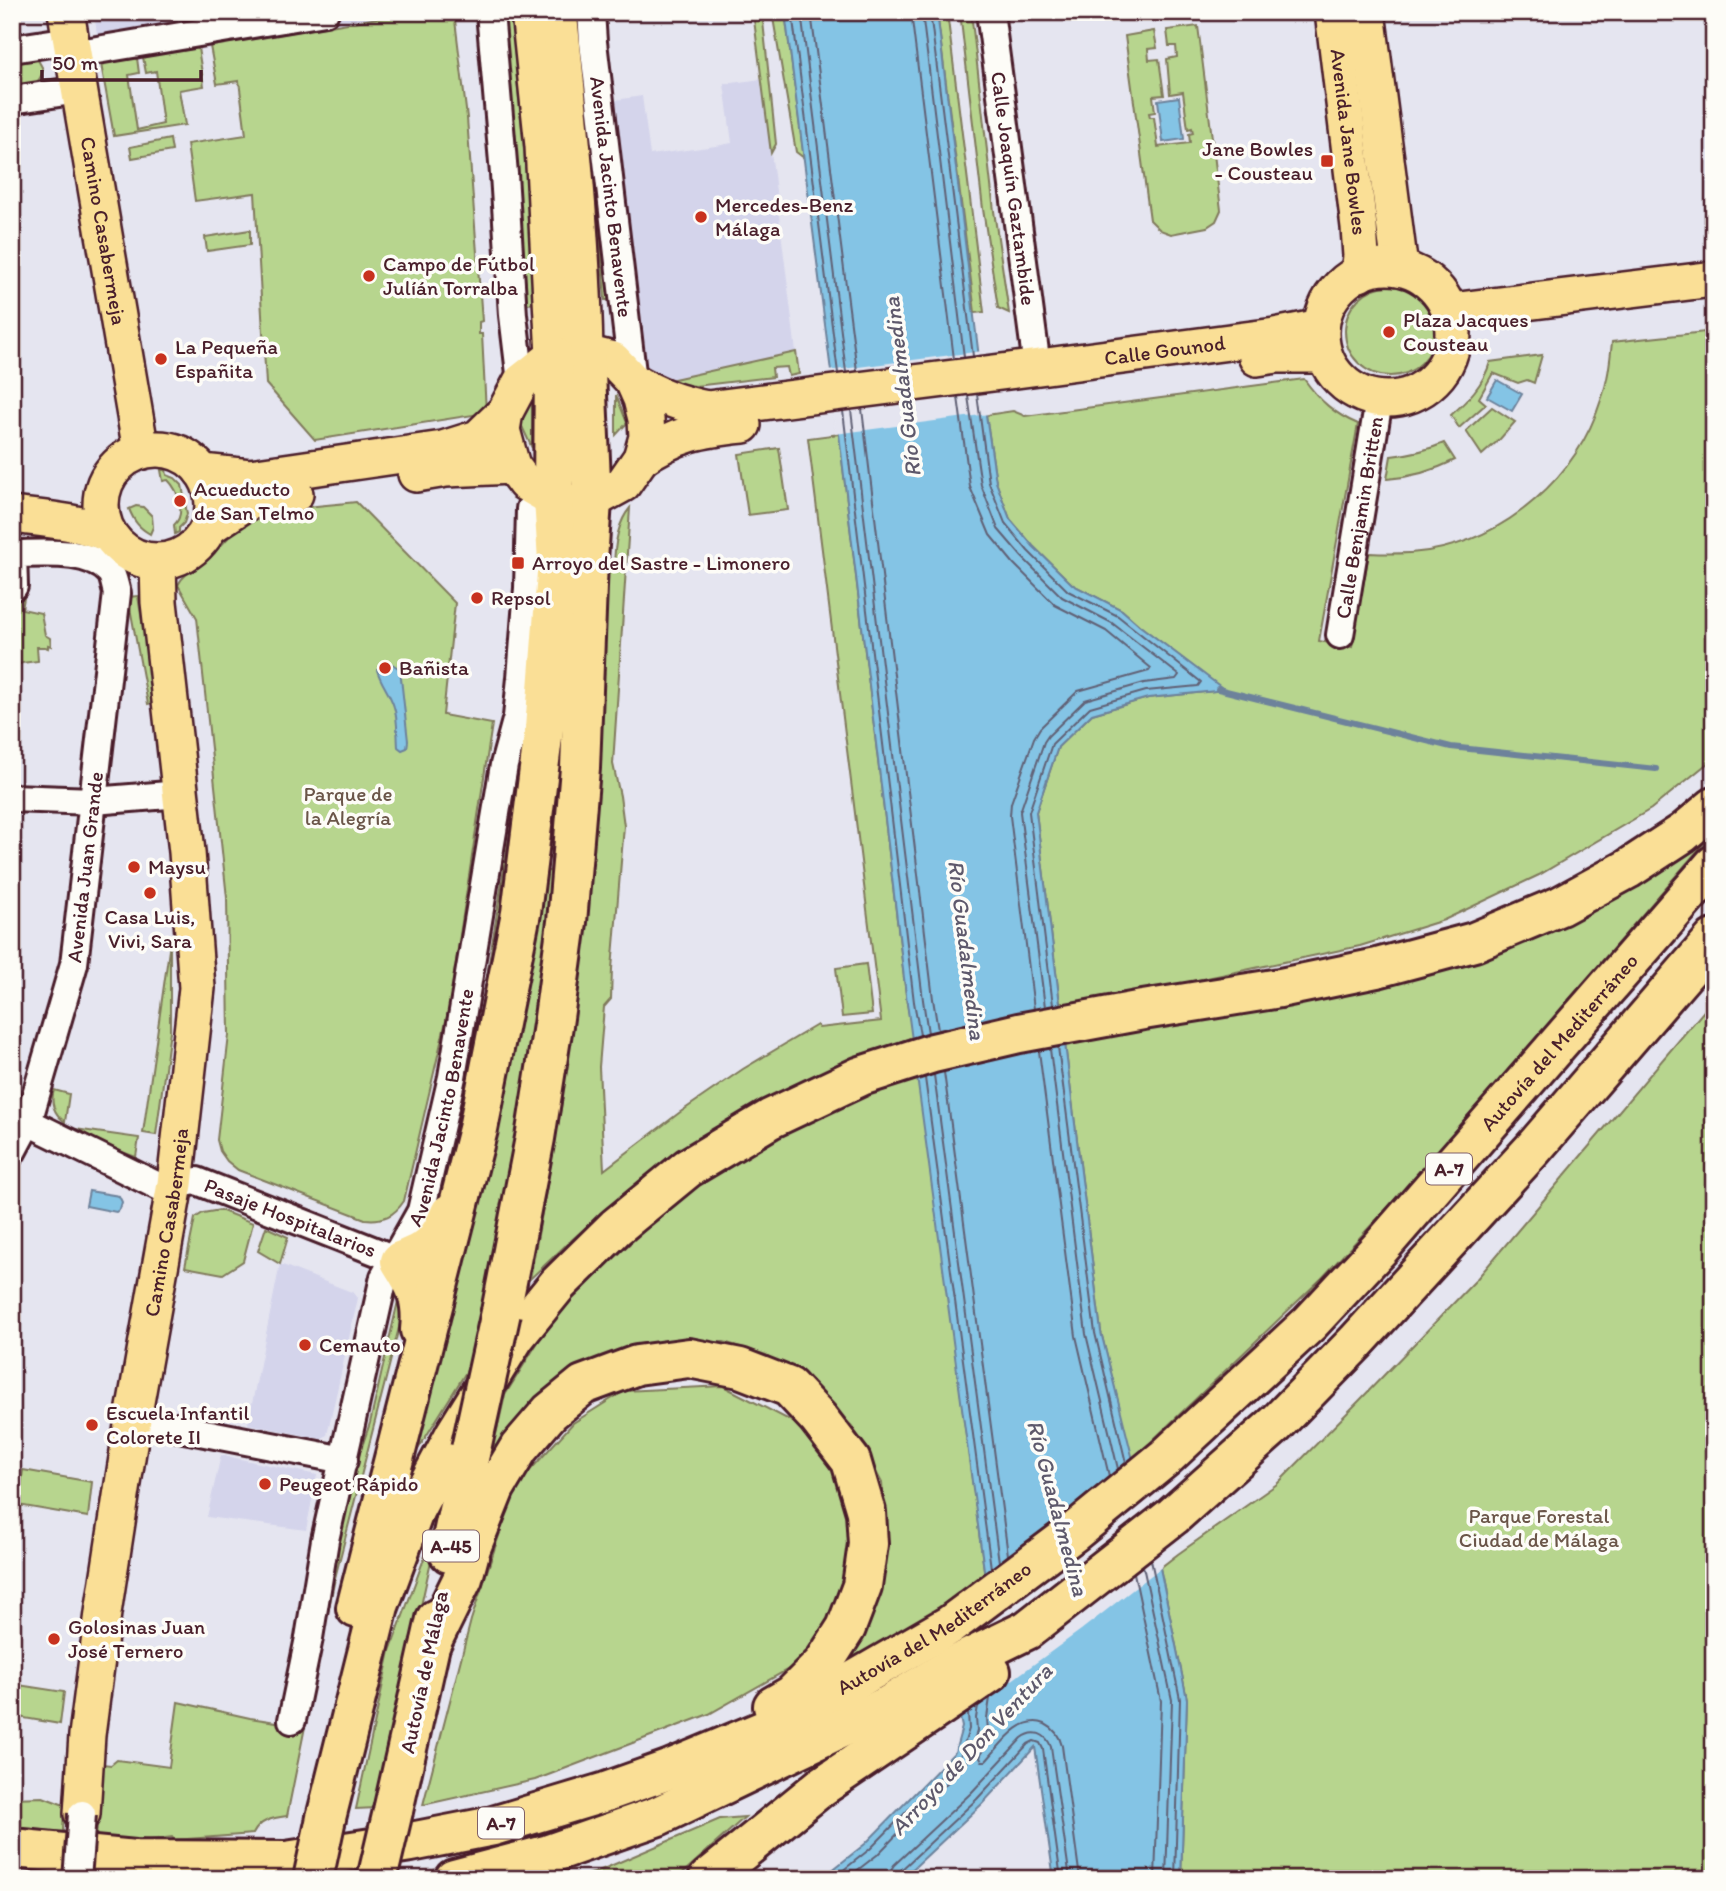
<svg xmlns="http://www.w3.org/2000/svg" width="1726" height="1891" viewBox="0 0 1726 1891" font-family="Itim,sans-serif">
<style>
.built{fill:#d4d4eb}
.green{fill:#b7d58e;stroke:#807a5c;stroke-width:2}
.water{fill:#84c4e5;stroke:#6d829b;stroke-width:2}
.pier{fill:#e5e5f0}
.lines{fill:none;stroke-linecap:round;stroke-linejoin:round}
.shore{stroke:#616175;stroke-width:2}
.stream{stroke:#6d829b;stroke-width:6}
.minor-casing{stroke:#4a1f2b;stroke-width:32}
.major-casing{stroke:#4a1f2b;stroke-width:40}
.highway-casing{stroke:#4a1f2b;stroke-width:44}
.minor{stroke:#fdfcf7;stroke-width:26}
.major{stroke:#fadf96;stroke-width:35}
.highway{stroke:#fadf96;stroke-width:38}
.minor-bridge-casing{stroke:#4a1f2b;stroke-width:32;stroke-linecap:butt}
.highway-bridge-casing{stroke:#4a1f2b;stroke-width:44;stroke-linecap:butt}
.minor-bridge{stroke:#fdfcf7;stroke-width:26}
.highway-bridge{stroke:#fadf96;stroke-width:38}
.poi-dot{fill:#c8321e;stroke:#fdfcf7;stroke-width:2.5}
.labels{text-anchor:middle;stroke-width:7;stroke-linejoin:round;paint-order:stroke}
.shield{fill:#fdfcf7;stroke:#806168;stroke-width:2}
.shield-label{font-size:19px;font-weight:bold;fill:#4a1f2b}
.street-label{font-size:21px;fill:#4a1f2b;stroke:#fdfcf7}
.poi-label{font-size:21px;fill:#4a1f2b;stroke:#fdfcf7;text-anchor:start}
.park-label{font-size:21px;fill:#6b5649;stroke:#fdfcf7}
.water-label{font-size:23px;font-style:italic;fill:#5e596c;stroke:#fdfcf7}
</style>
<rect width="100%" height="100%" fill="#e5e5f0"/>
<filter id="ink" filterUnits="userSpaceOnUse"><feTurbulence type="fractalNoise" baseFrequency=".0143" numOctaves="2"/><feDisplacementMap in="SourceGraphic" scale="14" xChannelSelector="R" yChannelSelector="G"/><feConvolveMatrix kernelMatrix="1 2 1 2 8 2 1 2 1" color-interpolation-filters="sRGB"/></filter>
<g filter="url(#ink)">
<g class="built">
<path d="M94,12H113L117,16L137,12H414L101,64Z"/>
<path d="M762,79L796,352L665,381L653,373L640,360L609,101L642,96L650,155L716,146L732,143L724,84Z"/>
<path d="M280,1264L354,1293L358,1298L327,1435L321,1439L248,1424Z"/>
<path d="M221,1455L317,1475L306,1530L207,1517Z"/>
</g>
<g class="green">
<path d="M414,12H454L467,118L482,321L479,322V334H482L486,413L315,440L266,384L255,193L195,201L187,144L246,135L239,81L217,84L210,46Z"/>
<path d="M503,12H510L513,36L529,203L537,303L527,304L520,205Z"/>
<path d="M753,12H762L776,144L771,153Z"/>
<path d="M772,12H785L804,158L796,152Z"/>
<path d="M937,12H947L984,312L975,313Z"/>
<path d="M960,12H971L994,211L1009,313L998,308L983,209Z"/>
<path d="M1707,12H1714V67Z"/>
<path d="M1198,26L1221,210L1216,221L1207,227L1171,234L1160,230L1150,220L1125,36L1154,31L1157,48L1148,49L1149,60L1159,59L1164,95L1153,96L1155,112L1149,113L1150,117H1154L1158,147L1190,143L1189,134L1193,133L1192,128L1188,129L1183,92L1170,94L1167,59L1177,57L1176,46H1169L1167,30Z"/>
<path d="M198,48L204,86L179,90L185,125L114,136L101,64L137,58L139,73L129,75L137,130L163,124L156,71L146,73L143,57Z"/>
<path d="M32,57L38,60L43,69C40,87 28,87 12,89V60Z"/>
<path d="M591,119L617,300H605Z"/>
<path d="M170,139L172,151L132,158L130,147Z"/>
<path d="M250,230V245L207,251L205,237Z"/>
<circle cx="1390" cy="331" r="45"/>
<path d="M1714,331V758L1651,809L1539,875L1444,920L1360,946L1140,992L1462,965L1548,933L1639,886L1713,833L1404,1190L1322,1278L1132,1460L1101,1332L1036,812L1058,747L1092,714L1148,698L1224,690L1140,626L1122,610L1073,585L1033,546L1010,519L996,482L986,415L1013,411L1025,416L1304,379C1319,400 1334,414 1358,424L1319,641L1352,647L1369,553C1389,554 1408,554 1428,551C1507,538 1577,477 1601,400C1608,381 1610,362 1612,342Z"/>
<path d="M796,352L799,374L789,376L787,367L772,368L773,377L695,386L665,381Z"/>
<path d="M1542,355L1534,383L1527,380L1518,383L1493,373L1479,398L1486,404L1459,428L1451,415C1467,401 1484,384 1490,362Z"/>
<path d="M616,395L627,423L616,435Z"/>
<path d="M532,402V448L519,420Z"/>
<path d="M1492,407L1515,422L1500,439L1482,455L1466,431Z"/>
<path d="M839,434L907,1003L913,1037L847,1061L760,1105L696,1143L619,1198L566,1245L530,1279L561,1108L595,800L606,571H614C614,551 616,524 630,508L613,764L620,796L624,826L612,969L611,999L604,1007L599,1067L604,1170L679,1113L743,1069L817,1025L819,1028L881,1021L808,438Z"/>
<path d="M1444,443L1455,460C1433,471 1412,477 1387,479L1391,456C1410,454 1426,451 1444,443Z"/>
<path d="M779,448L788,510L748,515L739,454Z"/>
<path d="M161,470H166L167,475L175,478L182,485L187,514L184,523L179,528V532L175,534L174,525C186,514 179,491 168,480L163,481Z"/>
<path d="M356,502L455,603L443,715L492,724L449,1008L404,1201C394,1216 383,1221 365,1219L238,1170L227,1161L220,1151L217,1140L229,1035L227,898L197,618L178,585C185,571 200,567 210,557C223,545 231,532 245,523C269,507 326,506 356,502Z"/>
<path d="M136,506L143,507L152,516L153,527L150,534C138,527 134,521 129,509Z"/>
<path d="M12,596L24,598L22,609L41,613L45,635L50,638L51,646L48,645V648L45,647H37L38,661L22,663L12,668Z"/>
<path d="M138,596L155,702L148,704L128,597Z"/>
<path d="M564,716L557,872L528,1072L477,1343L466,1372L404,1472L491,1156L546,871H550Z"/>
<path d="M519,794L493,968L455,1142L436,1215L480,1021L512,818L516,795Z"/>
<path d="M170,943V1031L156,1135L143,1133Z"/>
<path d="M866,964L872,1014L842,1017L836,968Z"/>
<path d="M1714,999V1879H1181L1187,1699L1160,1568L1178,1554L1277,1484L1359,1401L1475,1281Z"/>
<path d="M918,1073L985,1577L948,1603L837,1673L866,1625L887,1554L882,1483L852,1426L805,1381L766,1355L724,1342H683L620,1352L487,1474L505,1395L558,1310L675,1202L775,1133L863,1092Z"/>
<path d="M54,1090L69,1094L65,1122C53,1113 50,1103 54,1090Z"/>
<path d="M75,1129L139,1138L136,1157L119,1151Z"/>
<path d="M220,1210L253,1223L243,1261L223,1274L185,1267L195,1218L203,1213Z"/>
<path d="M266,1227L288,1237L280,1264L258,1251Z"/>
<path d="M398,1301H403L405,1304L335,1578L287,1816C272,1818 260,1820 253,1834L174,1840L172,1837L150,1840L96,1837L103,1764L111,1765L117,1760L169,1767L178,1702L250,1718L296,1725L347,1490L370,1423Z"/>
<path d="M723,1386L805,1428L846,1492L855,1539L845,1604L799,1663L709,1714L535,1780L423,1805L471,1620L515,1487L573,1423L624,1391Z"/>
<path d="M23,1470L92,1482L88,1517L18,1505Z"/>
<path d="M443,1507L376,1808L356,1809L390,1651Z"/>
<path d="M12,1684L64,1692L60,1724L12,1716Z"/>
<path d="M43,1797L64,1805L63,1832L12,1827V1798Z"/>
<path d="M745,1817L676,1879H570L594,1873L720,1819Z"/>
</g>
<g class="water">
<path d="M785,12H937L986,415L996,482L1010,519L1033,546L1073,585L1122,610L1140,626L1225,690L1148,698L1092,714L1058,747L1036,812L1101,1332L1160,1568L1187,1699L1181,1879H1054L1035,1747L982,1804L902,1879H821L865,1844L955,1752L962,1727L960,1718L985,1577L907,1003L839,434Z"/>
<path d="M1179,97L1184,139L1163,142L1158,100Z"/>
<path d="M1497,380L1522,394L1512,411L1487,397Z"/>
<path d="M383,664H392L400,669L408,741L407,748L402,750L398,747C397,734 398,719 394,707C390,693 381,684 377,670Z"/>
<path d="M89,1191L119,1196L122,1202L120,1209L116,1212L86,1206Z"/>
</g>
<g class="pier">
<path d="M983,351L989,414L835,434L827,371Z"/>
<path d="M1135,1457L1163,1566L1081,1630L960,1718L959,1705L981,1580L1056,1523Z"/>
</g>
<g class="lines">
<g class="shore">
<path d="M792,12L838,373"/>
<path d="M801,12L846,372"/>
<path d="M811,12L857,371"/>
<path d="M911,12L954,359"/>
<path d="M922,12L964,357"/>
<path d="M930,12L973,356"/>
<path d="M977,394L989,483L1005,523L1028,551L1068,591L1118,616L1201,682L1198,686L1146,691L1090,707L1052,744L1029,812L1053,1005"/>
<path d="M968,396L981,485L998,529L1022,557L1062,597L1112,623L1179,675L1176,679L1144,683L1085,700L1048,736L1044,742L1020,812L1045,1007"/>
<path d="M958,397L970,487L990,535L1014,564L1055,605L1106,631L1151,668L1149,671L1078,691L1040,728L1034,738L1011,803L1010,816L1034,1009"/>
<path d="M862,409L933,999L938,1030"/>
<path d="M851,410L923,1000L928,1033"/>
<path d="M843,411L914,1002L920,1035"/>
<path d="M1058,1047L1095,1333L1126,1463"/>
<path d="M1050,1049L1086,1334L1118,1469"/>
<path d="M1039,1051L1076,1336L1109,1476"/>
<path d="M944,1072L1008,1555"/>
<path d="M934,1075L999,1562"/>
<path d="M925,1078L991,1568"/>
<path d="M1151,1560L1180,1699L1175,1879"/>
<path d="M1143,1566L1172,1700L1166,1879"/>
<path d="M1134,1573L1161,1701L1155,1879"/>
<path d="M990,1698L987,1718L988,1731L980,1758L982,1761H986C1001,1745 1020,1714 1045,1724C1055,1729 1060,1737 1062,1746L1080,1879"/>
<path d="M832,1879L870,1849L960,1757L969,1729L968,1713"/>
<path d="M846,1879L877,1855L967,1762L977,1731L976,1718L978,1706"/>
<path d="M889,1879L890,1871L894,1865L971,1793L1022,1738C1034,1729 1046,1733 1051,1747L1070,1879"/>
<path d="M898,1879L900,1871L977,1799L1028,1744L1034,1741L1040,1743L1043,1749L1061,1879"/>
</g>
<path class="stream" d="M1218,689L1451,747L1656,769"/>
<g class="minor-casing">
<g id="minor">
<path d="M490,12L504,174L513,315L521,382"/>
<path id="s1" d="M591,12L593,42L633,381"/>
<path id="s2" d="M990,12L1037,367"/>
<path d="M12,49L70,40"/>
<path d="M73,54L325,12"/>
<path d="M12,100L79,90"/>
<path id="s3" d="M1340,635L1379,400"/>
<path d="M12,798L93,801L181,794"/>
<path id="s4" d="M28,1122L160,1187L197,1181L400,1261"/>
<path id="s5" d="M12,1152L28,1122L74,964L117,593C115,587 114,577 110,572C88,548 41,554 13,554L14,586"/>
<path d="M133,1419L344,1460"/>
<path id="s6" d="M292,1720L309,1638L325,1540L384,1277L421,1211L452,1077L504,765L517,717L521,678L528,588L530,509L553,499"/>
</g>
</g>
<g class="major-casing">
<g id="major">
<path id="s7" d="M66,12L141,451"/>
<path d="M529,12L543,146L554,356"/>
<path d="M559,12C571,126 583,239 585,353"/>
<path id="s8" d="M1333,12L1359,227L1361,256L1359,274"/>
<path d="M1367,12L1400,268"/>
<circle cx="1387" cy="333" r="66"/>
<path d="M1451,311L1714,279"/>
<path d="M585,353L613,360L633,381L641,399L646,419L647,437L641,458L623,484L592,501L575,503L553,499L525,483L512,466L502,430L505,412L521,382L554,356Z"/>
<path d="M1257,358L1277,355H1323"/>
<path id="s9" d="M633,381C658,396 678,403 707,409L1009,371L1275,336L1321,327"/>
<circle cx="157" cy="505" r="56"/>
<path d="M641,458C676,434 702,429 743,425"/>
<path d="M202,472L250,477L443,449L478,438L505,412"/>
<path d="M416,474L446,469L512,466"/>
<path d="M12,515C44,519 78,521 108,534"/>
<path d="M209,527L247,502L295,494"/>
<path id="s10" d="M82,1814L87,1735L103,1613L133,1419L175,1184L197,988L187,852L159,602L158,562"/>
</g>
</g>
<g class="highway-casing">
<g id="highway">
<path d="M501,1312L535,1138L553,1025L567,922L580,768L588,560L592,501L585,353"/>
<path d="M420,1330C423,1300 416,1286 400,1261C430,1249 437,1244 450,1213"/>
<path d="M449,1553L471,1449"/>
<path d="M356,1608L478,1129L521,913L544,729L557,560L553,499L554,356"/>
<path d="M431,1643L463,1578L471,1548L495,1488L519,1448L550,1412L583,1385L637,1365L689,1358L740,1368L789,1387L818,1418L851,1461L866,1512L868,1544L862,1586L846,1628L823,1664L792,1695L773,1706"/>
<path d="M393,1811L436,1619"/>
<path d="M326,1818L379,1606L415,1509L455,1434L515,1337L558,1284L616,1227L688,1168L770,1119L861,1076L933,1053L1019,1033L1143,1010L1280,988L1377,968L1474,942L1560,906L1628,869L1683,833L1714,807"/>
<path id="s11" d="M12,1848L135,1860L286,1861L411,1842L493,1826L606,1792L668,1770L781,1723L950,1625L1073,1533L1166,1457L1310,1323L1381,1247L1714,865"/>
<path d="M454,1879L549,1854L658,1816L887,1706L955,1665L1027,1630L1173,1516L1276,1424L1356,1342L1533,1149L1714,939"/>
<path d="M708,1879L821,1787L991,1672"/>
</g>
</g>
<use href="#minor" class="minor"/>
<use href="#major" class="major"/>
<use href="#highway" class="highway"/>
<g class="minor-bridge-casing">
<path id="minor-bridge" d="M77,1879L82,1814"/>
</g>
<g class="highway-bridge-casing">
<g id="highway-bridge">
<path d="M471,1449L501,1312"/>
<path d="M313,1879L326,1818"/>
<path d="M377,1879L393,1811"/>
</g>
</g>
<use href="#minor-bridge" class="minor-bridge"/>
<use href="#highway-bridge" class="highway-bridge"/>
</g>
</g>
<g class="poi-dot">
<rect x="1320" y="154" width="14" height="14" rx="3.5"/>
<circle cx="701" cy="217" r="7"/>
<circle cx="369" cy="276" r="7"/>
<circle cx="1389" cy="332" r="7"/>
<circle cx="161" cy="359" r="7"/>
<circle cx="180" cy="501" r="7"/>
<rect x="511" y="556" width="14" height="14" rx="3.5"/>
<circle cx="477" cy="598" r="7"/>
<circle cx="385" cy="668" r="7"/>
<circle cx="134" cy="867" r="7"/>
<circle cx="150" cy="893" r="7"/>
<circle cx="305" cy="1345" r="7"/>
<circle cx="92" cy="1425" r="7"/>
<circle cx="265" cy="1484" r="7"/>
<circle cx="54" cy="1639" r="7"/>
</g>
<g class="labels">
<g class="shield">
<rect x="1426" y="1153.5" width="46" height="31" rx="5"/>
<rect x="423" y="1530.5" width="56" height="31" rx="5"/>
<rect x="478" y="1807.5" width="46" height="31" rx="5"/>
</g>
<g class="shield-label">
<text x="1449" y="1176">A-7</text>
<text x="451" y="1553">A-45</text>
<text x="501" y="1830">A-7</text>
</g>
<g class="street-label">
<text dy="7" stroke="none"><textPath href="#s8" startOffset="131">Avenida Jane Bowles</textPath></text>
<text dy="7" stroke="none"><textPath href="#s2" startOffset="178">Calle Joaquín Gaztambide</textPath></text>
<text dy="7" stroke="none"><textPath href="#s1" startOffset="186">Avenida Jacinto Benavente</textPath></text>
<text dy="7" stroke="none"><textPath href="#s7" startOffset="222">Camino Casabermeja</textPath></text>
<text dy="7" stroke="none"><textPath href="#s9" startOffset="541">Calle Gounod</textPath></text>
<text dy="7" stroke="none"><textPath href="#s3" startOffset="119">Calle Benjamin Britten</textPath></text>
<text dy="7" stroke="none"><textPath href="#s5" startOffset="296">Avenida Juan Grande</textPath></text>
<text dy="7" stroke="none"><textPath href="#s11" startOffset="1832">Autovía del Mediterráneo</textPath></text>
<text dy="7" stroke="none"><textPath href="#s6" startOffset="634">Avenida Jacinto Benavente</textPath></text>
<text dy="7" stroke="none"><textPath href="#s4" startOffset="285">Pasaje Hospitalarios</textPath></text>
<text dy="7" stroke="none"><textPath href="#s10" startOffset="598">Camino Casabermeja</textPath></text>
<text dy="7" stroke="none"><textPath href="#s11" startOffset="971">Autovía del Mediterráneo</textPath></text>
<text transform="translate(424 1672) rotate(-78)" y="7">Autovía de Málaga</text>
</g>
<g class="poi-label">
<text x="1313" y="156" text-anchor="end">Jane Bowles<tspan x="1313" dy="24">- Cousteau</tspan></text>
<text x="715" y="212">Mercedes-Benz<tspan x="715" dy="24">Málaga</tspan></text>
<text x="383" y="271">Campo de Fútbol<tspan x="383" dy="24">Julíán Torralba</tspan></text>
<text x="1403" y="327">Plaza Jacques<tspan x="1403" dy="24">Cousteau</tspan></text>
<text x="175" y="354">La Pequeña<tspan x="175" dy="24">Españita</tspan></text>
<text x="194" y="496">Acueducto<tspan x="194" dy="24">de San Telmo</tspan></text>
<text x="532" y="570">Arroyo del Sastre - Limonero</text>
<text x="491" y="605">Repsol</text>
<text x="399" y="675">Bañista</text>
<text x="148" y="874">Maysu</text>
<text x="150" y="924" text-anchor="middle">Casa Luis,<tspan x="150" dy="24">Vivi, Sara</tspan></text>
<text x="319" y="1352">Cemauto</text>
<text x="106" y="1420">Escuela Infantil<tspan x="106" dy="24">Colorete II</tspan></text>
<text x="279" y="1491">Peugeot Rápido</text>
<text x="68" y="1634">Golosinas Juan<tspan x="68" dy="24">José Ternero</tspan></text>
</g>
<g class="park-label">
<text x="348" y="801">Parque de<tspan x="348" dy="24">la Alegría</tspan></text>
<text x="1539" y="1523">Parque Forestal<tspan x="1539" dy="24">Ciudad de Málaga</tspan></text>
</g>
<g class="water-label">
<text transform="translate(902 387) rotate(-97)" y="8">Río Guadalmedina</text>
<text transform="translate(967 950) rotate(83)" y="8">Río Guadalmedina</text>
<text transform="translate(1058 1508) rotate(75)" y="8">Río Guadalmedina</text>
<text transform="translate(971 1749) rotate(-47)" y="8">Arroyo de Don Ventura</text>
</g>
</g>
<rect width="1726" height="1891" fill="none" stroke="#fdfcf7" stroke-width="42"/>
<rect x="21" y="21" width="1684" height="1849" fill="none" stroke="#4a1f2b" stroke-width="2.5" filter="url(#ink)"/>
<path d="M42 70v10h159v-10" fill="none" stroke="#4a1f2b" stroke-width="3.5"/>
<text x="52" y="70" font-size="21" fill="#4a1f2b" stroke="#fdfcf7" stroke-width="5" paint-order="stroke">50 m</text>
</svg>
